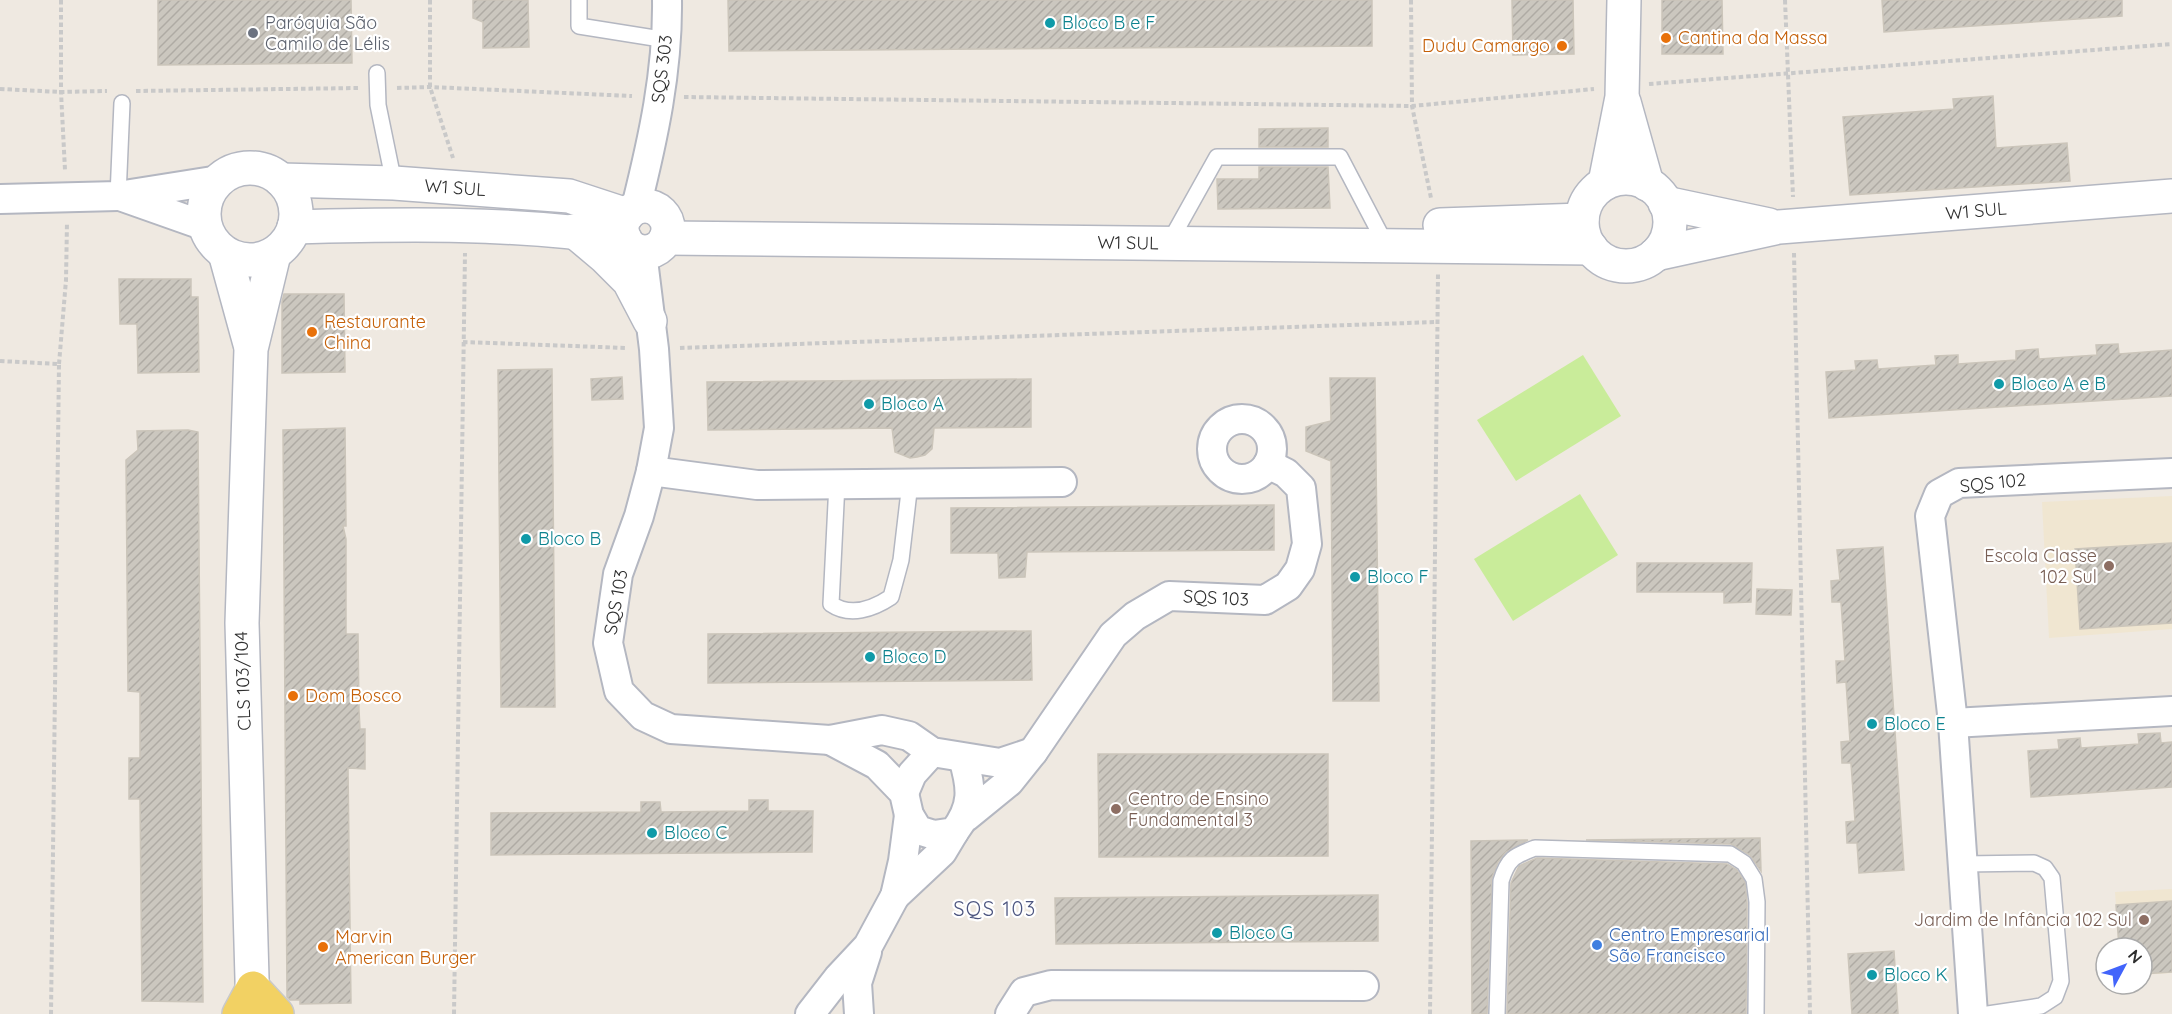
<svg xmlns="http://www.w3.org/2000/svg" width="2172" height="1014" viewBox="0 0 2172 1014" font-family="Quicksand,sans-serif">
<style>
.education{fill:#f0e6d1}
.pitch{fill:#c9ec9a}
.building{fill:url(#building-hatch);stroke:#cbc5ba;stroke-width:1.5}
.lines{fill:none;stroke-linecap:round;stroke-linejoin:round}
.lane-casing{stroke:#b4b7c1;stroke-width:18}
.street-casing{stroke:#b4b7c1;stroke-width:32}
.secondary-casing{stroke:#b4b7c1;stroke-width:36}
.primary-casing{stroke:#c9c9c9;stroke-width:36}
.path{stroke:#c9c9c9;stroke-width:4;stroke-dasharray:4.5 3;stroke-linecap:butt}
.lane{stroke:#fff;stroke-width:15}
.street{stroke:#fff;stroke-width:28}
.secondary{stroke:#fff;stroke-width:33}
.primary{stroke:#f2d163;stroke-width:33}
.culture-dot{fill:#0f9aa8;stroke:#fff;stroke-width:2}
.worship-dot{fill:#6b7280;stroke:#fff;stroke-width:2}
.food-dot{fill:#e8710a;stroke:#fff;stroke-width:2}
.education-dot{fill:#8d6e63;stroke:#fff;stroke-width:2}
.shop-dot{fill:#3f7fe0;stroke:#fff;stroke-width:2}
.labels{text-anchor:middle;stroke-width:4.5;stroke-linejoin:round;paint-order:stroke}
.worship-label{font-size:18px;fill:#5b616d;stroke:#fff;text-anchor:start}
.culture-label{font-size:18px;fill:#0d838f;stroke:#fff;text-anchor:start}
.food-label{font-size:18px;fill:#c56008;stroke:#fff;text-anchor:start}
.street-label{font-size:18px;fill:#2e2e2e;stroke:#fff}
.education-label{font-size:18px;fill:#785e54;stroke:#fff;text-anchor:end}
.shop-label{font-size:18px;fill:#366cbe;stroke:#fff;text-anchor:start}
.neighbourhood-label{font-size:20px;letter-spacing:1.5px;fill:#4d5680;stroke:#fff}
</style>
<defs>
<pattern id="building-hatch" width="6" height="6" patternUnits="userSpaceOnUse" patternTransform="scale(1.5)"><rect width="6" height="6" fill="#cbc7bf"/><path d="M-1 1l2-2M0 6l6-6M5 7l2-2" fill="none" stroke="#afaba4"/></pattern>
</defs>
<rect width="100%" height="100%" fill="#efe9e1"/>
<g class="education">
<path d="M2172,496V629L2049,638L2042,502Z"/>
<path d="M2172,889V973L2142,975V948H2119L2115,892Z"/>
</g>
<g class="pitch">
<path d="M1583,355L1621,416L1516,481L1477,420Z"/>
<path d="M1580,494L1618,555L1513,621L1474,559Z"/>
</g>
<g class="building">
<path d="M158,0H351L352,63L158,65Z"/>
<path d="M473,0H528L529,47L483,48V22L473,18Z"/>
<path d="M728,0H1372V46L729,51Z"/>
<path d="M1512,0H1573L1574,54L1513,55Z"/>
<path d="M1662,0H1722L1723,54H1662Z"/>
<path d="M1882,0H2122V16L1884,32Z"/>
<path d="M1993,96L1996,148L2067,143L2070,181L1850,195L1843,117L1954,109L1953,99Z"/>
<path d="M1328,128V147H1259V129Z"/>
<path d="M1259,167H1328L1330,208L1218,209L1217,179H1259Z"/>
<path d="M119,279H191V297H198L199,372L138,373L137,324H120Z"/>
<path d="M284,294H344L345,372L282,373V302Z"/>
<path d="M2118,344L2119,354L2172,350V396L1829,418L1826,372L1856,370L1855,361L1877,360L1878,369L1936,365L1935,356L1958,355V364L2016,360V351L2038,349L2039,359L2097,355L2096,345Z"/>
<path d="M552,369L555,707H501L498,370Z"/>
<path d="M622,377L623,399L592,400L591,379Z"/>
<path d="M1330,378H1375L1379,701H1333L1331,461L1306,451V427L1331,421Z"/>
<path d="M1031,379V427L934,428L932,449L925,455L917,457L910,458L895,452L892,428L708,430L707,382Z"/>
<path d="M345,428L346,526H343L346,539V634H358L359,710L360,729H365V769L348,768L351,1003L300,1004V1000H290L287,997L283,430Z"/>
<path d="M188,430L198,432L203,1002L142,1001L140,799H129V758H140V692L128,691L126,460L138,450L137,431Z"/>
<path d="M1274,505V550L1027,552L1025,577L999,578L998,553H951V508Z"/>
<path d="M2172,543V623L2080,629L2075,549Z"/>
<path d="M1883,547L1904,870L1859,873L1857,843H1847L1846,822L1855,821L1851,763H1842L1841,742L1850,741L1846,682L1837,683L1836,661H1845L1841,602H1832L1831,581L1840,580L1837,550Z"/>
<path d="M1637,563H1752L1751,602L1724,603V592H1637Z"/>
<path d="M1757,589L1792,590L1791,615L1756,614Z"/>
<path d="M1031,631L1032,680L708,683V634Z"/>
<path d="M2160,733L2161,743L2172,742V787L2031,797L2028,751L2059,749L2058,740L2080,738L2081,748L2139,744L2138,734Z"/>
<path d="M1098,754H1328V856L1099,857Z"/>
<path d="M749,800H768V811H813L812,852L491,855V813L641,812V802H660L661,812L749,811Z"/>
<path d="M1760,838L1761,871L1750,855L1731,844L1586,840Z"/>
<path d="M1528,840L1506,852L1498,862L1492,878L1487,1014H1472L1471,841Z"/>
<path d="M1537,858L1727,864L1737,870L1745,882L1747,903L1746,1014H1507L1511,883L1519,866Z"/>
<path d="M1378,895V941L1056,944L1055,898Z"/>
<path d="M2172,901V972L2142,974V948H2119L2116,905Z"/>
<path d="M1894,951L1898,1014H1852L1848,954Z"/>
</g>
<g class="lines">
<g class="lane-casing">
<g id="lane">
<path d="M579,0V26L667,40"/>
<path d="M377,73L378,105L394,183"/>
<path d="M118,196L122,103"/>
<path d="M1169,243L1217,157H1340L1386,245"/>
<path d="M837,483L831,604C850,617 873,609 891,597L901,560L910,483"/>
<path d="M1963,864L2034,863L2045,868L2052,878L2061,981L2055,997L2041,1006L1988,1014"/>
<path d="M1497,1014L1501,881C1508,858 1514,856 1535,848L1730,854L1744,863L1754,879L1757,902L1756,1014"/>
</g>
</g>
<g class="street-casing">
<g id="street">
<path d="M120,196L205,226"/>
<path d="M0,199L118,196L219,180"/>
<path d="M636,207C653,139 668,71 667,0"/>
<path d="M642,252L654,349L659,428L651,471L757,485L1062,482"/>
<circle cx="1242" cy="449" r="30"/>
<path d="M651,471L639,516L618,574L608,643L619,691L643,716L671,729L830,740L882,730L909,736L932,752L1000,763L1033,752"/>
<path d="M1953,723L2172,711"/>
<path d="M830,740L877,765L904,793L909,815L918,830L934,835L954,832C974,806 972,788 963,758"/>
<path d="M904,793L912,774L932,752"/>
<path d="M966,817L1009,782L1033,752L1113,635L1135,616L1169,596L1265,600L1288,586L1300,569L1307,544L1301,488L1286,473L1268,464"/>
<path d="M895,896L942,852L954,832"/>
<path d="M810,1014L838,978L868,946L895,896L903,861L909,815"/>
<path d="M859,1014L857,983L867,952"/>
<path d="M1010,1014L1024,992L1051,985L1364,986"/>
<path d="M1973,1014L1953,723L1930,516L1939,494L1959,483L2172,473"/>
</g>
</g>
<g class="secondary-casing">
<g id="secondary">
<path d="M1624,102L1647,184"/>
<circle cx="250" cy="214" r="46"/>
<circle cx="1626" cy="222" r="44"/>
<path d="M281,180L394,183L569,196L627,215"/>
<path d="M1605,183L1622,97L1624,0"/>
<path d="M1665,203L1769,225"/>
<circle cx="645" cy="229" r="23"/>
<path d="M1440,225L1582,220"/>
<path d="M294,227C403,224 517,222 625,239"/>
<path d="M574,231L605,257L629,281L650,321"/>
<path d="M666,238L1591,248"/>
<path d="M225,253L250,344"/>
<path d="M1656,254L1779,227L2172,196"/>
<path d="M253,1014L242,623L251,349L274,254"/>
</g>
</g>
<g class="primary-casing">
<path id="primary" d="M239,1014L253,988L277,1014"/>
</g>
<g class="path">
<path d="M61,0V92L65,170"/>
<path d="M430,0V87L453,158"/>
<path d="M1411,0L1412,106L1431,198"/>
<path d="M1785,0L1793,197"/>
<path d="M1649,84L2172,44"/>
<path d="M397,88L430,87L632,96"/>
<path d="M0,89L61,92L107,91"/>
<path d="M136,91L359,88"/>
<path d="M684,97L1412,106L1594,89"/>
<path d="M1794,253L1810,1014"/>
<path d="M463,342L627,348"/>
<path d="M680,348L1437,322"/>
<path d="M0,361L59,364L51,1014"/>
<path d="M59,364L66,280L67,222"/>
<path d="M454,1014L465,253"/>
<path d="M1430,1014L1438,274"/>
</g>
<use href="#lane" class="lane"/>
<use href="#street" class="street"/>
<use href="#secondary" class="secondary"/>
<use href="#primary" class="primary"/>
</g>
<g class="culture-dot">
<circle cx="1050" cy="23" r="6"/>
<circle cx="1999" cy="384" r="6"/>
<circle cx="869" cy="404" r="6"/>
<circle cx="526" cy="539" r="6"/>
<circle cx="1355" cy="577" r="6"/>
<circle cx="870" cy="657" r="6"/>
<circle cx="1872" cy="724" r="6"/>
<circle cx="652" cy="833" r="6"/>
<circle cx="1217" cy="933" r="6"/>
<circle cx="1872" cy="975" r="6"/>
</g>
<circle class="worship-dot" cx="253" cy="33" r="6"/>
<g class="food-dot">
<circle cx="1666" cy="38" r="6"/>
<circle cx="1562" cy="46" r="6"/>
<circle cx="312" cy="332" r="6"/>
<circle cx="293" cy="696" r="6"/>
<circle cx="323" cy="947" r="6"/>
</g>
<g class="education-dot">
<circle cx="2109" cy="566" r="6"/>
<circle cx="1116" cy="809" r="6"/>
<circle cx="2144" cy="920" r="6"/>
</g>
<circle class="shop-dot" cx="1597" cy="945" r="6"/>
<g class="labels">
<g class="worship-label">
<text x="265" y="29">Paróquia São<tspan x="265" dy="21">Camilo de Lélis</tspan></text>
</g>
<g class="culture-label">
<text x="1062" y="29">Bloco B e F</text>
<text x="2011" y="390">Bloco A e B</text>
<text x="881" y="410">Bloco A</text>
<text x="538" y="545">Bloco B</text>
<text x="1367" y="583">Bloco F</text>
<text x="882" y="663">Bloco D</text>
<text x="1884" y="730">Bloco E</text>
<text x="664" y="839">Bloco C</text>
<text x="1229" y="939">Bloco G</text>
<text x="1884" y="981">Bloco K</text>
</g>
<g class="food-label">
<text x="1678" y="44">Cantina da Massa</text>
<text x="1550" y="52" text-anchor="end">Dudu Camargo</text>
<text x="324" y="328">Restaurante<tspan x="324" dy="21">China</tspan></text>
<text x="305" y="702">Dom Bosco</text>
<text x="335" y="943">Marvin<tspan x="335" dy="21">American Burger</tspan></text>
</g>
<g class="street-label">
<text transform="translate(662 69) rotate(-83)" y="6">SQS 303</text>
<text transform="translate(455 188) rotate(4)" y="6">W1 SUL</text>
<text transform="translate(1976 211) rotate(-5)" y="6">W1 SUL</text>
<text transform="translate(1128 243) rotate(1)" y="6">W1 SUL</text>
<text transform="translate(1993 483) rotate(-6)" y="6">SQS 102</text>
<text transform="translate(1216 598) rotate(3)" y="6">SQS 103</text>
<text transform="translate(616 602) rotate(-80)" y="6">SQS 103</text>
<text transform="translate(243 681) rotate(-92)" y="6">CLS 103/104</text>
</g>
<g class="education-label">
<text x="2097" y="562">Escola Classe<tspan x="2097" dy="21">102 Sul</tspan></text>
<text x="1128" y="805" text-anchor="start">Centro de Ensino<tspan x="1128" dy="21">Fundamental 3</tspan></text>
<text x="2132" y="926">Jardim de Infância 102 Sul</text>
</g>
<g class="shop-label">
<text x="1609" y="941">Centro Empresarial<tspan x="1609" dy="21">São Francisco</tspan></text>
</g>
<g class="neighbourhood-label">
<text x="995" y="916">SQS 103</text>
</g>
</g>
<g transform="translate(2124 966) rotate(49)"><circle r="28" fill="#ffffff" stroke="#ababab" stroke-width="1.5"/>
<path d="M0-4.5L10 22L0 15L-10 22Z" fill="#4264fb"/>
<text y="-9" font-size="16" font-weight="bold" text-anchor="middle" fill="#2e2e2e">N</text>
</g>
</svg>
